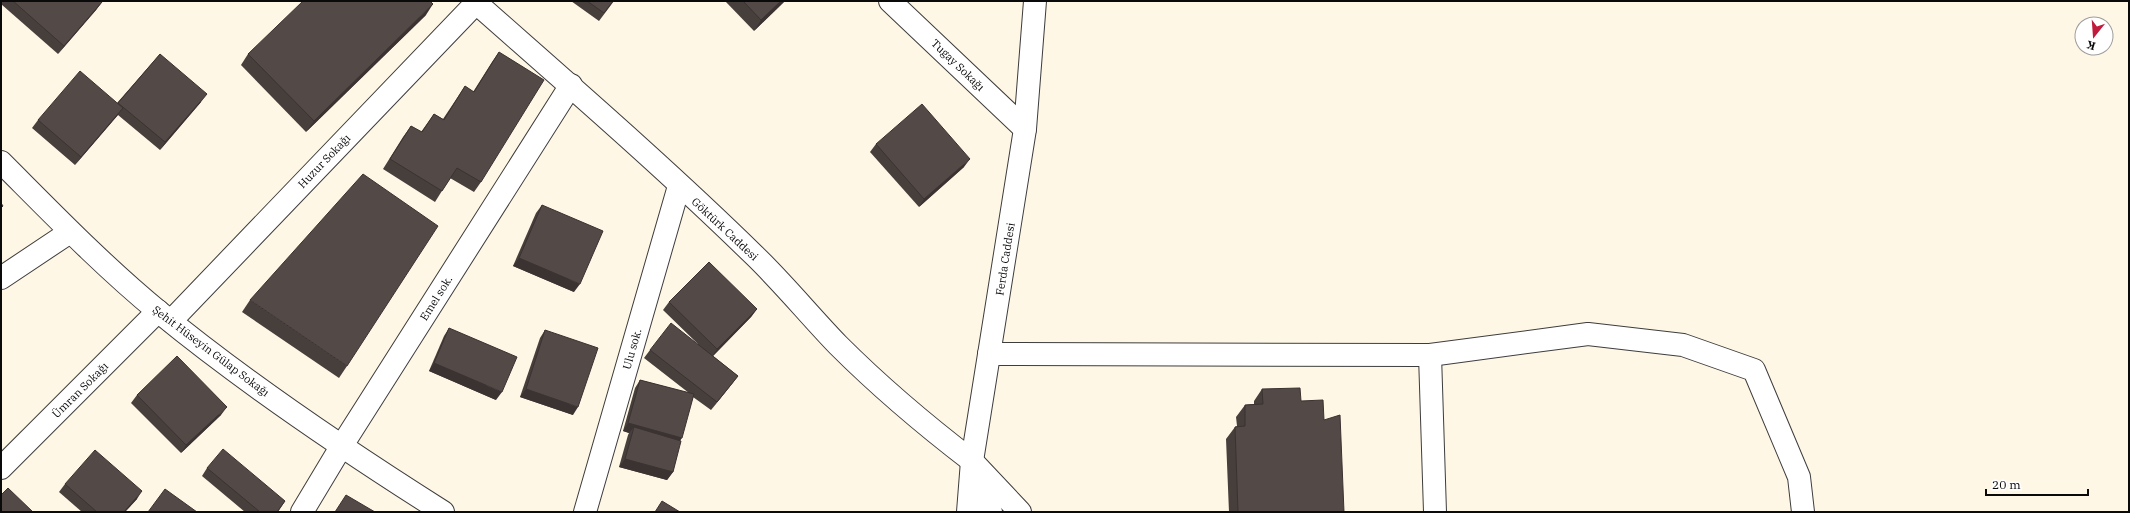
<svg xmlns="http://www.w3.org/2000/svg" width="2130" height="513" viewBox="0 0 2130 513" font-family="'IBM Plex Serif',serif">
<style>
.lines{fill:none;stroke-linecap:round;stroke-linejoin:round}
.minor-casing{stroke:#3d3d3d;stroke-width:24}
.tertiary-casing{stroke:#3d3d3d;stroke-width:24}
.minor{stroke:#fff;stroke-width:22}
.tertiary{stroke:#fff;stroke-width:22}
.wall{fill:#473f3c}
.shaded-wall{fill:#3a3331}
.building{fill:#534946;stroke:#3a3331}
.labels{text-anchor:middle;stroke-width:4;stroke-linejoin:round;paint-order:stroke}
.street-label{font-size:11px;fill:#0a0a0a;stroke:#fff}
</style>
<rect width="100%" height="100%" fill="#fff7e6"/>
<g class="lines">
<g class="minor-casing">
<g id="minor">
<path d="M890,1L1025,129"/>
<path d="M1,162C52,213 103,266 159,312C248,385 345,450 443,512"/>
<path d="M1,278L70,232"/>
<path d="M171,321L478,1"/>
<path d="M989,354L1430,355L1588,334L1683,345L1754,370L1799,477L1803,512"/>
<path d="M1430,355L1435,512"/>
<path d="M972,461L1020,512"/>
<path d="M1,468L158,311"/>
<path d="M302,512L341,447L571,85"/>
<path d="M585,512L679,186"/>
<path d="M968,512L972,461"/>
</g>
</g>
<g class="tertiary-casing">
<g id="tertiary">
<path d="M474,1C569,85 664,167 754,255C784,284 810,316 838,345C880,387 925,425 972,461"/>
<path d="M991,512L972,461L1025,129L1035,1"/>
</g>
</g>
<use href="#minor" class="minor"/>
<use href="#tertiary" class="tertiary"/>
</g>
<g class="wall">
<path d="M1,1H101L102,2L96,10L58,54L1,4Z"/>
<path d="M571,1H614L599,21Z"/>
<path d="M725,1H785L754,31Z"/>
<path d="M426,15L306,132L241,65L248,54Z"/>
<path d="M499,52L481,182L474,192L450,178L435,202L383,169L403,137L411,126L421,132L434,114L443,119L465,86L473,92L492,62Z"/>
<path d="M160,54L201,102L160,150L118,115L75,165L32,128L38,120L117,103Z"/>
<path d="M876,144L964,167L919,207L870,152Z"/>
<path d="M542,205L574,292L513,266L536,213Z"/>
<path d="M250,300L347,366L339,378L242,312Z"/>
<path d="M669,302L757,309L751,317L713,356L738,376L711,410L693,397L680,441L673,472L667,480L619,467L628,435L629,433L623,431L635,388L640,380L689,393L644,358L650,350L698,344L663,310Z"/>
<path d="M449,328L496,400L429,371L444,336Z"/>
<path d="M545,330L573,415L520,397L540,338Z"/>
<path d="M1262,389L1301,401L1324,420L1344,512H1229L1226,439L1235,427L1237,426L1236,417L1245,405L1254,404V401Z"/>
<path d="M137,395L221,415L181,453L131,403Z"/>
<path d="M207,468L285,501L278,512H245L202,476Z"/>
<path d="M65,484L137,499L125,512H82L59,492Z"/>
</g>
<g class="shaded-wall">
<path d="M781,1H785L754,31L761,20Z"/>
<path d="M102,2L96,10L58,54L64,46Z"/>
<path d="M433,4L426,15L306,132L314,121Z"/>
<path d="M207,94L201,102L160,150L165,142Z"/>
<path d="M123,108L117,116L75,165L81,157Z"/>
<path d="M970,159L964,167L919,207L924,199Z"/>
<path d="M519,258L580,284L574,292L513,266Z"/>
<path d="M757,309L751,317L712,357L717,349Z"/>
<path d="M434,363L502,392L496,400L429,371Z"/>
<path d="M738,376L732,384L711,410L717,402Z"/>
<path d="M526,389L578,407L573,415L520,397Z"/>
<path d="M227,407L221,415L181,453L186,445Z"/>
<path d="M628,423L682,438L676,446L634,427L629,433L623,431Z"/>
<path d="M625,459L673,472L667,480L619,467Z"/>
<path d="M142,491L137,499L125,512H124Z"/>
</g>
<g class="building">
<path d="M13,1H101L102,2L64,46Z"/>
<path d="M303,1H430L433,4L314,121L248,54Z"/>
<path d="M587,1H613L604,13Z"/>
<path d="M743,1H781L761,20Z"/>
<path d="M499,52L544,80L481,182L457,168L442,191L390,159L411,126L422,132L434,114L444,120L465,86L474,92Z"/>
<path d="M160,54L207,94L165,142L118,103Z"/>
<path d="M80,71L123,108L81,157L38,120Z"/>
<path d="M922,104L970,159L924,199L876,144Z"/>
<path d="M363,174L438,226L347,366L250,300Z"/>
<path d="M1,203L3,206L1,208Z"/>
<path d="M542,205L603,231L580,284L519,258Z"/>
<path d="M709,262L757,309L717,349L669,302Z"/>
<path d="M671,323L738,376L717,402L650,350Z"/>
<path d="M449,328L517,357L502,392L434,363Z"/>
<path d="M545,330L598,348L578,407L526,389Z"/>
<path d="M177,356L227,407L186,445L137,395Z"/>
<path d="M640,380L694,394L682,438L628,423Z"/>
<path d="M1300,388L1301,401L1323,400L1324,420L1340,415L1344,512H1238L1235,427L1245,426V405L1263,404L1262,389Z"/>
<path d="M634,427L681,441L673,472L625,459Z"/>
<path d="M223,449L285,501L277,512H260L207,468Z"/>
<path d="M95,450L142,491L124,512H97L65,484Z"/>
<path d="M8,488L33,512H1V495Z"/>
<path d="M165,489L197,512H148Z"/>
<path d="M346,495L375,512H335Z"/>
<path d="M662,501L680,512H655Z"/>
</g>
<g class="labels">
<g class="street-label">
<text transform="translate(958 65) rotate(44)" y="4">Tugay Sokağı</text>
<text transform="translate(324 161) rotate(-46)" y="4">Huzur Sokağı</text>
<text transform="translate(725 229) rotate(43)" y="4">Göktürk Caddesi</text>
<text transform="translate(1005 259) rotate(-81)" y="4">Ferda Caddesi</text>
<text transform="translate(436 298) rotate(-58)" y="4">Emel sok.</text>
<text transform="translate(632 349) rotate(-74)" y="4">Ulu sok.</text>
<text transform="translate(211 351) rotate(37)" y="4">Şehit Hüseyin Gülap Sokağı</text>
<text transform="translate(80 390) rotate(-45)" y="4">Ümran Sokağı</text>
</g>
</g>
<rect width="2130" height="513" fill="none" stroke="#0a0a0a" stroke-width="4"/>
<g transform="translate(2094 36) rotate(197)"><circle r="19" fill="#ffffff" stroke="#9d9d9d"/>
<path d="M0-3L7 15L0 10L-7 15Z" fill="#c01b3c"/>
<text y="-6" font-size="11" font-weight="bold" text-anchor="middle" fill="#0a0a0a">K</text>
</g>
<path d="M1986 489v6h102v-6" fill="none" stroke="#0a0a0a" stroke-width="2"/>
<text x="1992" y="489" font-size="12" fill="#0a0a0a" stroke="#ffffff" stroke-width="3" paint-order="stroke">20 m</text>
</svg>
